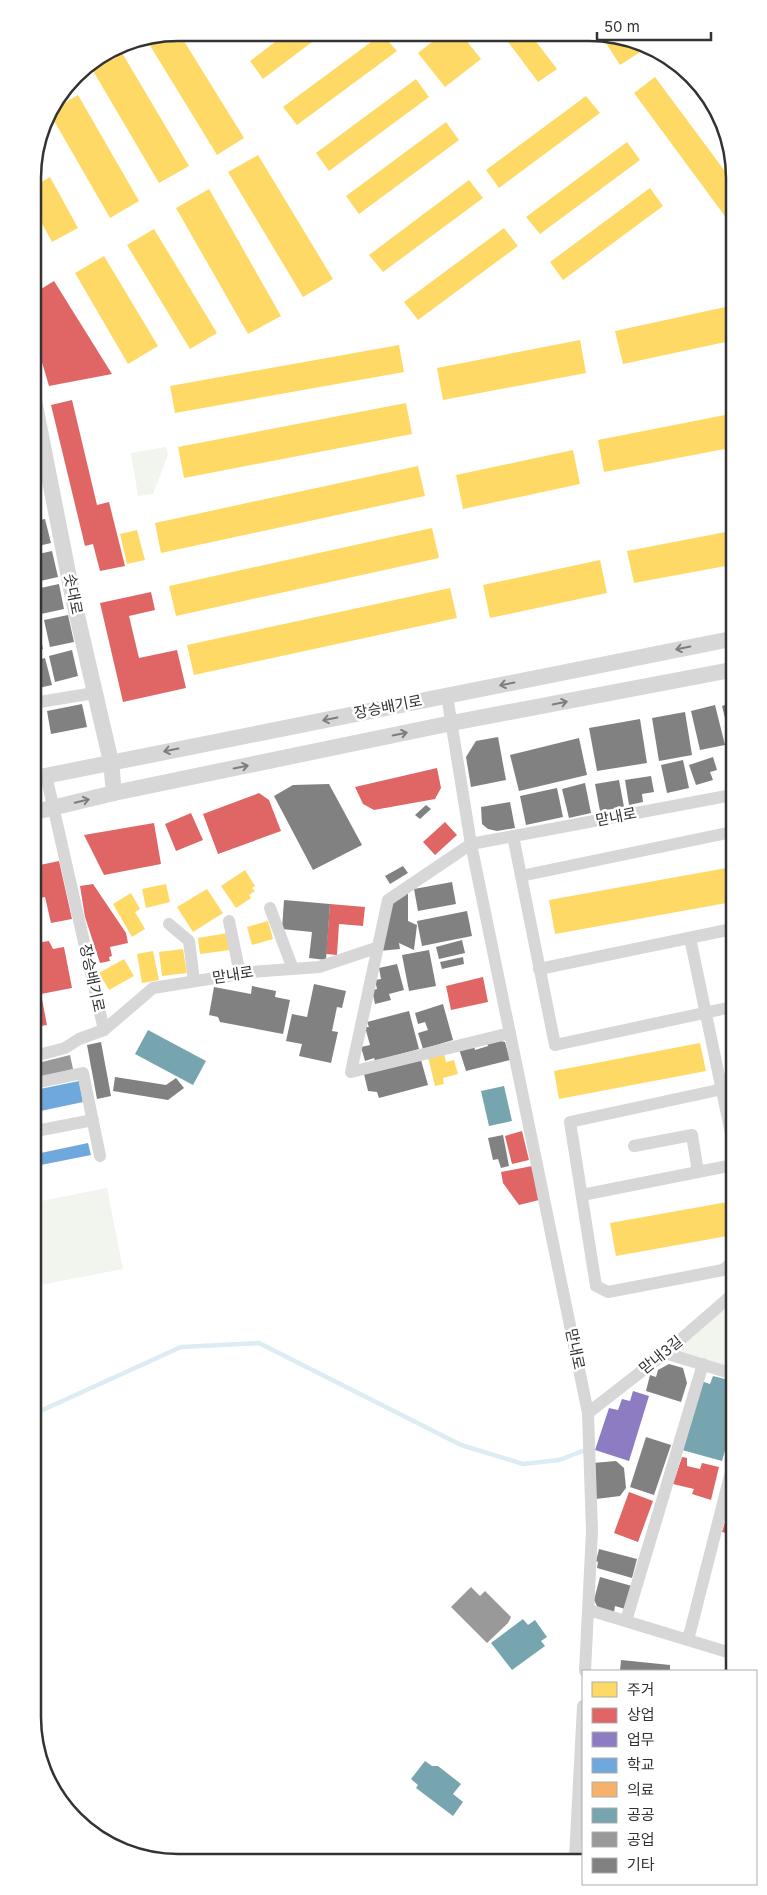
<svg xmlns="http://www.w3.org/2000/svg" width="767" height="1895" viewBox="0 0 767 1895" font-family="Inter,'Noto Sans KR',sans-serif">
<style>
.green{fill:#f1f5ed}
.homes{fill:#ffd966}
.shops{fill:#e06666}
.offices{fill:#8e7cc3}
.schools{fill:#6fa8dc}
.health{fill:#f6b26b}
.public{fill:#76a5af}
.industry{fill:#999}
.lines{fill:none;stroke-linecap:round;stroke-linejoin:round}
.stream{stroke:#ddebf3;stroke-width:4.5}
.building{fill:#818181}
.minor{stroke:#d7d7d7;stroke-width:12}
.tertiary{stroke:#d7d7d7;stroke-width:16}
.oneway{stroke:#7d7d7d}
.labels{text-anchor:middle;stroke-width:5;stroke-linejoin:round;paint-order:stroke}
.street-label{font-size:15px;fill:#333;stroke:#fff}
.rim{fill:none;stroke:#333;stroke-width:2.5}
</style>
<rect width="100%" height="100%" fill="#fff"/>
<g class="green">
<path d="M166,447L168,455L153,494L138,496L131,453Z"/>
<path d="M107,1188L123,1269L36,1286V1202Z"/>
<path d="M733,1294V1374L665,1353Z"/>
</g>
<g class="homes">
<path d="M179,33L244,138L217,155L146,39Z"/>
<path d="M287,33H324L263,79L250,61Z"/>
<path d="M382,34L397,51L297,125L283,107Z"/>
<path d="M442,34H461L481,59L445,87L418,53Z"/>
<path d="M503,35H531L557,69L538,82Z"/>
<path d="M611,35H617L645,49L620,65L604,40Z"/>
<path d="M118,46L189,166L159,183L89,64Z"/>
<path d="M655,77L730,178V223L634,93Z"/>
<path d="M416,79L429,97L329,171L316,153Z"/>
<path d="M78,95L139,201L110,218L49,112Z"/>
<path d="M586,96L600,113L499,188L486,170Z"/>
<path d="M446,122L459,140L359,214L346,196Z"/>
<path d="M627,142L640,160L540,234L526,217Z"/>
<path d="M258,155L333,279L303,297L228,172Z"/>
<path d="M50,177L78,228L52,242L33,207V187Z"/>
<path d="M469,180L483,198L383,272L369,255Z"/>
<path d="M650,188L663,206L563,280L550,262Z"/>
<path d="M209,189L281,316L248,334L176,208Z"/>
<path d="M504,228L518,246L418,320L404,302Z"/>
<path d="M154,229L217,333L190,349L127,245Z"/>
<path d="M104,256L158,346L128,364L75,273Z"/>
<path d="M730,306V341L623,364L615,331Z"/>
<path d="M580,340L586,373L443,400L437,368Z"/>
<path d="M399,345L404,372L175,413L170,386Z"/>
<path d="M406,403L412,434L184,478L178,447Z"/>
<path d="M730,414V448L604,472L598,440Z"/>
<path d="M573,450L580,484L463,509L456,475Z"/>
<path d="M418,466L425,496L161,553L155,523Z"/>
<path d="M432,528L439,558L176,616L169,586Z"/>
<path d="M137,530L145,560L127,564L120,534Z"/>
<path d="M731,531V565L634,583L627,551Z"/>
<path d="M600,560L607,593L490,618L483,585Z"/>
<path d="M450,588L457,618L194,675L187,645Z"/>
<path d="M732,867V902L555,934L549,900Z"/>
<path d="M245,870L255,886L252,888L255,891L249,895L251,898L236,908L221,886Z"/>
<path d="M166,884L170,902L146,908L142,889Z"/>
<path d="M207,889L223,913L193,932L177,907Z"/>
<path d="M131,893L140,909L135,912L145,929L132,937L113,904Z"/>
<path d="M268,921L273,939L252,945L247,927Z"/>
<path d="M228,933L230,950L200,954L198,938Z"/>
<path d="M183,949L187,973L162,976L159,952Z"/>
<path d="M153,951L159,980L142,983L137,954Z"/>
<path d="M124,959L134,976L109,990L99,973Z"/>
<path d="M732,1032V1063H731L725,1033Z"/>
<path d="M700,1043L706,1071L559,1099L554,1071Z"/>
<path d="M444,1053L446,1062L454,1060L458,1074L443,1078L444,1084L435,1086L428,1057Z"/>
<path d="M733,1201V1235L616,1256L610,1223Z"/>
</g>
<g class="shops">
<path d="M54,281L112,374L49,386L33,332V294Z"/>
<path d="M72,400L97,505L109,502L125,566L100,571L93,544L85,546L51,405Z"/>
<path d="M151,592L155,610L129,616L139,658L177,650L186,688L123,702L100,603Z"/>
<path d="M437,768L441,788L435,799L374,810L363,804L355,787Z"/>
<path d="M259,793L269,800L281,831L218,854L203,814Z"/>
<path d="M191,813L203,840L176,851L165,824Z"/>
<path d="M445,822L457,835L435,855L423,842Z"/>
<path d="M154,823L161,864L104,875L84,835Z"/>
<path d="M59,861L72,919L51,923L45,897L35,899V866Z"/>
<path d="M93,884L126,933L128,943L110,947L112,956L109,957L110,961L100,963L85,917L80,886Z"/>
<path d="M330,904L365,907L363,926L339,924L337,955L326,954Z"/>
<path d="M49,941L53,949L64,947L72,988L41,994L47,1025L35,1027V943Z"/>
<path d="M483,977L488,1002L451,1010L446,986Z"/>
<path d="M522,1131L529,1160L512,1164L505,1136Z"/>
<path d="M532,1166L539,1200L519,1205L503,1183L501,1172Z"/>
<path d="M682,1457L687,1458V1466L700,1469L702,1463L719,1467L711,1500L692,1494L694,1489L673,1484Z"/>
<path d="M629,1492L653,1501L638,1542L614,1533Z"/>
<path d="M730,1506L734,1507V1535L722,1532Z"/>
</g>
<path class="offices" d="M633,1391L649,1396L629,1461L595,1450L609,1408L618,1410L622,1399L630,1401Z"/>
<g class="schools">
<path d="M79,1081L83,1102L36,1112L35,1090Z"/>
<path d="M88,1143L91,1155L36,1166V1154Z"/>
</g>
<path class="health" d="M37,713L42,734L34,736V714Z"/>
<g class="public">
<path d="M148,1030L206,1061L193,1085L135,1054Z"/>
<path d="M504,1086L512,1121L489,1126L481,1091Z"/>
<path d="M713,1376L733,1381V1422L722,1461L682,1450L701,1381L710,1384Z"/>
<path d="M523,1619L528,1625L535,1620L547,1637L541,1641L545,1646L512,1670L491,1643Z"/>
<path d="M425,1761L432,1766H438L461,1784L453,1794L463,1802L453,1816L416,1788L418,1785L411,1779Z"/>
</g>
<g class="industry">
<path d="M70,1055L73,1069L42,1077L38,1063Z"/>
<path d="M471,1587L480,1596L485,1591L511,1617L508,1623L487,1643L451,1607Z"/>
</g>
<g class="lines">
<path class="stream" d="M36,1413L181,1347L259,1343L461,1445L523,1464L559,1460L588,1449"/>
</g>
<g class="building">
<path d="M34,482L41,510L34,512Z"/>
<path d="M45,519L51,543L34,547V521Z"/>
<path d="M52,551L58,577L36,582L34,555Z"/>
<path d="M59,584L64,609L41,614L36,589Z"/>
<path d="M68,615L74,642L50,647L44,620Z"/>
<path d="M37,623L43,649L34,651V624Z"/>
<path d="M72,650L78,676L55,682L49,656Z"/>
<path d="M45,658L52,685L34,689V661Z"/>
<path d="M731,703V734H729L722,706Z"/>
<path d="M82,704L87,727L51,734L47,711Z"/>
<path d="M715,705L725,745L700,750L691,711Z"/>
<path d="M685,712L692,755L659,761L652,718Z"/>
<path d="M640,719L647,763L597,771L589,728Z"/>
<path d="M498,737L506,780L471,787L466,757L476,741Z"/>
<path d="M579,738L587,775L519,791L510,755Z"/>
<path d="M713,757L717,770L710,772L713,780L696,785L689,765Z"/>
<path d="M683,760L689,788L667,793L661,765Z"/>
<path d="M651,776L654,792L642,794L643,802L629,805L625,780Z"/>
<path d="M619,780L624,807L600,811L595,784Z"/>
<path d="M585,783L591,813L569,818L562,789Z"/>
<path d="M329,784L362,845L313,870L274,796L293,785Z"/>
<path d="M557,788L563,817L526,825L520,796Z"/>
<path d="M510,802L515,828L497,831L488,829L482,824L481,807Z"/>
<path d="M426,805L431,809L420,819L415,815Z"/>
<path d="M403,866L408,873L390,884L385,876Z"/>
<path d="M452,882L456,904L418,911L414,889Z"/>
<path d="M408,890V921L417,925L414,950L399,943L400,949L379,951L391,902Z"/>
<path d="M284,900L330,904L326,960L309,958L312,932L282,929Z"/>
<path d="M467,911L472,936L422,946L417,921Z"/>
<path d="M462,940L465,953L439,959L436,947Z"/>
<path d="M429,950L436,986L409,991L402,955Z"/>
<path d="M463,957L464,964L442,969L440,962Z"/>
<path d="M397,964L404,990L389,994L391,1000L375,1004L372,990L377,989L375,980L381,979L379,968Z"/>
<path d="M314,984L346,991L342,1008L337,1007L332,1031L338,1032L331,1063L299,1056L302,1044L286,1041L292,1014L307,1017Z"/>
<path d="M252,986L276,991L275,997L290,1000L283,1034L220,1022L218,1017L209,1015L214,987L251,994Z"/>
<path d="M443,1004L453,1040L423,1049L418,1033L428,1030L425,1022L418,1024L415,1013Z"/>
<path d="M409,1011L419,1049L375,1061L374,1058L365,1061L361,1047L370,1045L365,1027H369L367,1022Z"/>
<path d="M496,1040L505,1042L510,1060L466,1071L459,1049L474,1045L475,1050L488,1046L487,1043Z"/>
<path d="M101,1042L111,1096L97,1099L87,1045Z"/>
<path d="M421,1060L428,1085L379,1098L377,1092L368,1091L364,1074Z"/>
<path d="M115,1077L166,1085L176,1078L184,1088L168,1100L113,1091Z"/>
<path d="M503,1135L509,1166L501,1168L498,1159L493,1160L488,1138Z"/>
<path d="M669,1364L683,1368L687,1383L681,1402L646,1391L650,1375L656,1377L658,1370Z"/>
<path d="M646,1437L671,1445L654,1495L630,1487Z"/>
<path d="M616,1461L624,1468L626,1488L620,1496L596,1499L593,1463Z"/>
<path d="M599,1549L637,1559L632,1578L597,1568L598,1562L596,1561Z"/>
<path d="M600,1577L632,1586L625,1609L615,1606L614,1613L598,1608L594,1600Z"/>
<path d="M621,1660L670,1665V1671H620Z"/>
</g>
<g class="lines">
<g class="minor">
<path d="M34,470L49,467"/>
<path d="M447,696L471,844L588,1413L592,1531L585,1671"/>
<path d="M34,703L94,693"/>
<path d="M46,775L104,1030"/>
<path d="M513,836L555,1045L732,1007"/>
<path d="M521,876L732,832"/>
<path d="M270,908L293,969"/>
<path d="M229,921L240,974"/>
<path d="M169,924L189,941L194,981"/>
<path d="M690,938L733,1143"/>
<path d="M539,969L732,929"/>
<path d="M510,1033L351,1072L388,900L471,844L732,795"/>
<path d="M35,1056L65,1048L79,1039L104,1030L153,988L252,972L319,967L376,948"/>
<path d="M35,1083L83,1073L100,1156"/>
<path d="M732,1087L570,1122L596,1286L608,1292L723,1270L733,1262"/>
<path d="M36,1131L93,1120"/>
<path d="M634,1146L692,1135L698,1172"/>
<path d="M582,1195L733,1165"/>
<path d="M665,1353L733,1374"/>
<path d="M588,1413L665,1353L733,1294"/>
<path d="M589,1610L734,1654"/>
<path d="M626,1621L703,1364"/>
<path d="M688,1640L733,1464"/>
<path d="M575,1858L583,1706"/>
</g>
<g class="tertiary">
<path d="M33,395L73,598L111,762L114,793"/>
<path d="M35,778L731,639"/>
<path d="M35,812L114,793L452,723L731,670"/>
</g>
</g>
<defs><path id="oneway-shaft" d="M-6 0H5M1.5-3L5.5 0L1.5 3" fill="none" stroke-width="1.6" stroke-linecap="round" stroke-linejoin="round" transform="scale(1.25)"/></defs>
<g class="oneway">
<use href="#oneway-shaft" transform="translate(683 648) rotate(169)"/>
<use href="#oneway-shaft" transform="translate(507 684) rotate(169)"/>
<use href="#oneway-shaft" transform="translate(560 703) rotate(-11)"/>
<use href="#oneway-shaft" transform="translate(330 719) rotate(169)"/>
<use href="#oneway-shaft" transform="translate(400 734) rotate(-12)"/>
<use href="#oneway-shaft" transform="translate(171 750) rotate(169)"/>
<use href="#oneway-shaft" transform="translate(241 767) rotate(-12)"/>
<use href="#oneway-shaft" transform="translate(82 801) rotate(-14)"/>
</g>
<g class="labels">
<g class="street-label">
<text transform="translate(73 594) rotate(79)" y="5">솟대로</text>
<text transform="translate(388 707) rotate(-11)" y="5">장승배기로</text>
<text transform="translate(616 817) rotate(-11)" y="5">맏내로</text>
<text transform="translate(233 975) rotate(-9)" y="5">맏내로</text>
<text transform="translate(92 978) rotate(78)" y="5">장승배기로</text>
<text transform="translate(575 1349) rotate(78)" y="5">맏내로</text>
<text transform="translate(661 1355) rotate(-39)" y="5">맏내3길</text>
</g>
</g>
<path d="M0 0H767V1895H0ZM178 41H589A137 137 0 0 1 726 178V1717A137 137 0 0 1 589 1854H178A137 137 0 0 1 41 1717V178A137 137 0 0 1 178 41Z" fill="#fff" fill-rule="evenodd"/>
<path class="rim" d="M178 41H589A137 137 0 0 1 726 178V1717A137 137 0 0 1 589 1854H178A137 137 0 0 1 41 1717V178A137 137 0 0 1 178 41Z"/>
<rect x="582" y="1670" width="175" height="215" fill="#ffffff" stroke="#adadad"/>
<rect x="592" y="1682" width="25" height="15" fill="#ffd966" stroke="#adadad"/>
<text x="627" y="1695" font-size="15" fill="#333333">주거</text>
<rect x="592" y="1708" width="25" height="15" fill="#e06666" stroke="#adadad"/>
<text x="627" y="1720" font-size="15" fill="#333333">상업</text>
<rect x="592" y="1732" width="25" height="15" fill="#8e7cc3" stroke="#adadad"/>
<text x="627" y="1745" font-size="15" fill="#333333">업무</text>
<rect x="592" y="1758" width="25" height="15" fill="#6fa8dc" stroke="#adadad"/>
<text x="627" y="1770" font-size="15" fill="#333333">학교</text>
<rect x="592" y="1782" width="25" height="15" fill="#f6b26b" stroke="#adadad"/>
<text x="627" y="1795" font-size="15" fill="#333333">의료</text>
<rect x="592" y="1808" width="25" height="15" fill="#76a5af" stroke="#adadad"/>
<text x="627" y="1820" font-size="15" fill="#333333">공공</text>
<rect x="592" y="1832" width="25" height="15" fill="#999999" stroke="#adadad"/>
<text x="627" y="1845" font-size="15" fill="#333333">공업</text>
<rect x="592" y="1858" width="25" height="15" fill="#818181" stroke="#adadad"/>
<text x="627" y="1870" font-size="15" fill="#333333">기타</text>
<path d="M597 32v8h114v-8" fill="none" stroke="#333333" stroke-width="2.5"/>
<text x="604" y="32" font-size="15" fill="#333333" stroke="#ffffff" stroke-width="4" paint-order="stroke">50 m</text>
</svg>
